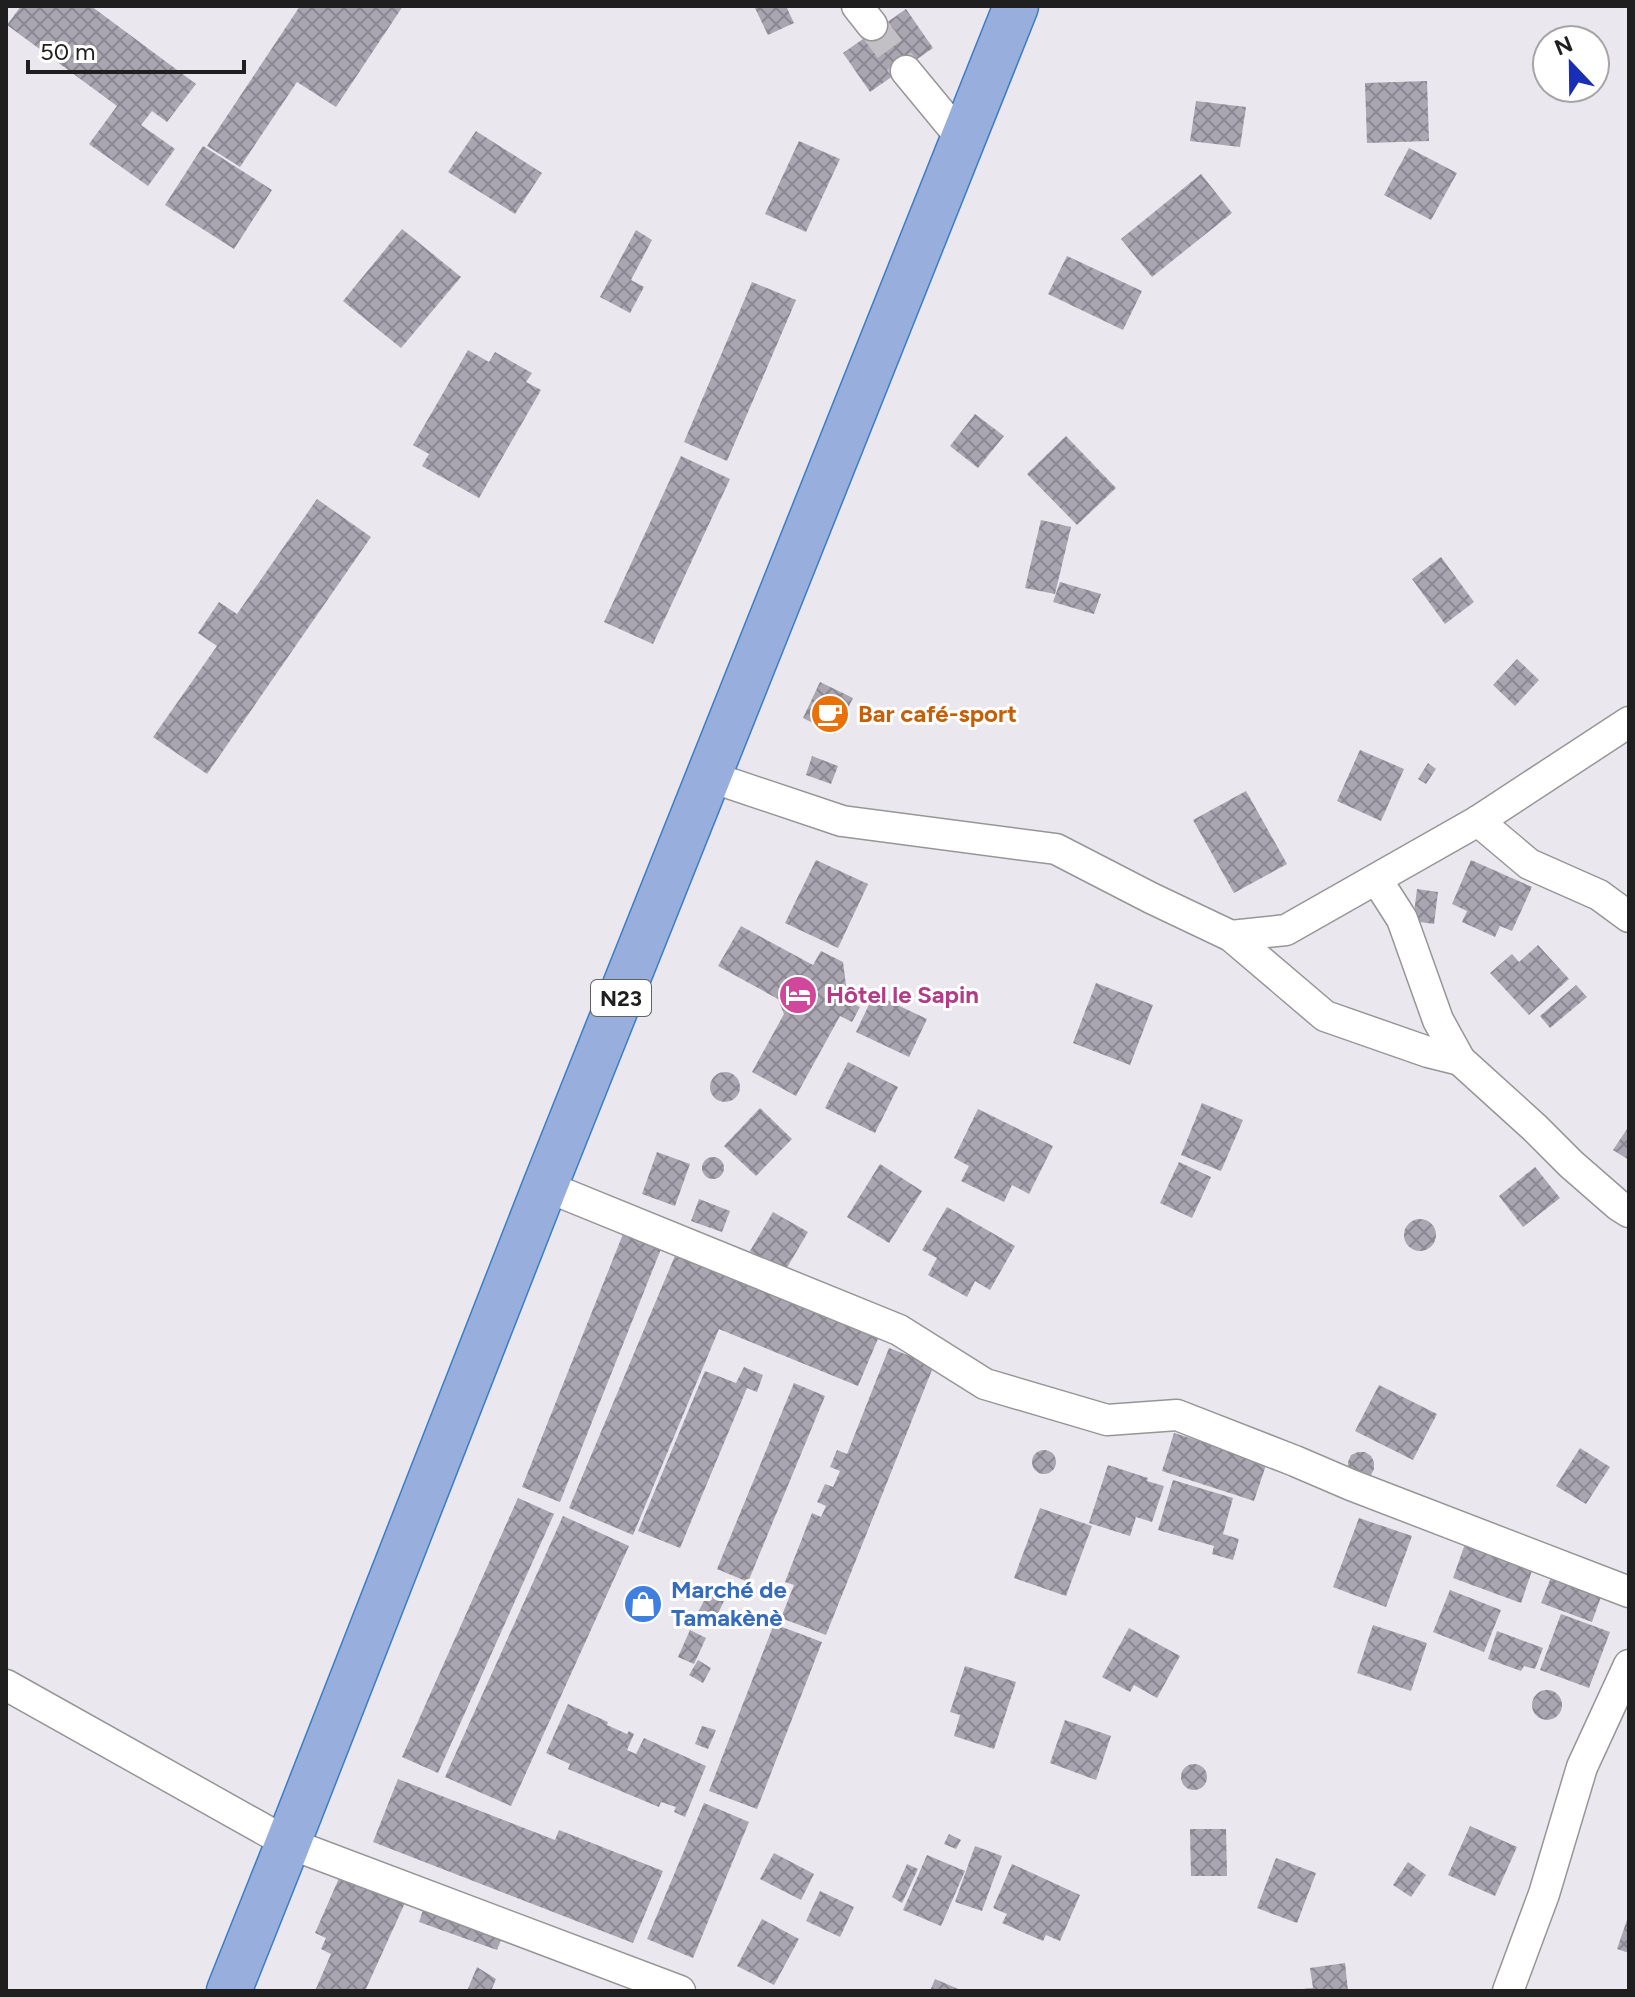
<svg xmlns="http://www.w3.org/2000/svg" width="1635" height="1997" viewBox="0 0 1635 1997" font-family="Figtree,sans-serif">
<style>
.building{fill:url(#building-cross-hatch)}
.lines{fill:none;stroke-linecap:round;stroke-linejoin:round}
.street-tunnel{stroke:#c2bfc5;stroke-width:30;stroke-dasharray:30 15;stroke-linecap:butt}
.street-casing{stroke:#969696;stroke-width:33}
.highway-casing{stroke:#3a7ec6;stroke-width:47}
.street{stroke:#fff;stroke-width:30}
.highway{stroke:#98aedd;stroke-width:44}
.labels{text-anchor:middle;stroke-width:6;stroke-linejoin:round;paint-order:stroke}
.shield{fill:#fff;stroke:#626262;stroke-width:2}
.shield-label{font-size:22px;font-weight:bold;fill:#1f1f1f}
.food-label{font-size:24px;font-weight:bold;fill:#c56008;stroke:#fff;text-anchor:start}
.hotel-label{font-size:24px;font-weight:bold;fill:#b23c85;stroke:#fff;text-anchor:start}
.shop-label{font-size:24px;font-weight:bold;fill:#366cbe;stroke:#fff;text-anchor:start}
</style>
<defs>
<pattern id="building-cross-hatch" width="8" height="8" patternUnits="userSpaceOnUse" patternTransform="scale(2)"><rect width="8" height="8" fill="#a9a6b1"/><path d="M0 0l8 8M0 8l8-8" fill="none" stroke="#89878f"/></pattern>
</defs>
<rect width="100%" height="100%" fill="#ebe7ef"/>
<g class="building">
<path d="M21,6H91L196,84L167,122L152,111L141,125L175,149L148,186L89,144L117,106L7,25Z"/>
<path d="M300,6H403L336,107L297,82L240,167L207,146Z"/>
<path d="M754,6H786L794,23L768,35Z"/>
<path d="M906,9L933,48L870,92L843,53Z"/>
<path d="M1427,81L1429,141L1367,143L1365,83Z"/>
<path d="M1196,101L1246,107L1240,147L1190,141Z"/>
<path d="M476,131L542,173L515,214L448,172Z"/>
<path d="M799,141L840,159L806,232L765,214Z"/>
<path d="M203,146L272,190L234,249L165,205Z"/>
<path d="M1409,148L1457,173L1431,220L1384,195Z"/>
<path d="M1201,174L1232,213L1152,277L1121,239Z"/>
<path d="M402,229L461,277L401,348L343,301Z"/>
<path d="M636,230L652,240L631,280L644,287L630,313L600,297Z"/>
<path d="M1067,256L1142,291L1123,330L1048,294Z"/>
<path d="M752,282L796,300L727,461L684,442Z"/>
<path d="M468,350L489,362L495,352L532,373L526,382L541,390L479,498L422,466L429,454L413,445Z"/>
<path d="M975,414L1004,436L978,468L950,446Z"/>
<path d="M1066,436L1116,488L1077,525L1027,474Z"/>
<path d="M681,456L730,479L653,644L604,622Z"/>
<path d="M317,499L371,537L207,774L153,737L217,646L198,633L219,602L237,614Z"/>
<path d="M1041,520L1071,527L1055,594L1025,588Z"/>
<path d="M1441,557L1474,602L1445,624L1412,579Z"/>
<path d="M1060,582L1101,594L1094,614L1053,602Z"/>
<path d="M1517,659L1539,680L1515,706L1493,685Z"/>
<path d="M820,682L853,698L835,734L803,718Z"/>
<path d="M1360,750L1404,769L1381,821L1337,801Z"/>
<path d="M812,756L838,766L831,784L806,775Z"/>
<path d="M1428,763L1436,769L1426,784L1418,779Z"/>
<path d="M1246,791L1287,864L1234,893L1193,820Z"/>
<path d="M816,860L868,884L838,948L785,923Z"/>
<path d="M1471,860L1532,887L1512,931L1500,926L1495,937L1462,922L1467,911L1452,904Z"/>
<path d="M1417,889L1438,892L1434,924L1413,921Z"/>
<path d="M741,926L813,965L821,951L843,962L848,1001L860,1007L852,1022L840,1016L796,1096L752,1072L784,1014L778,999L718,966Z"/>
<path d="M1538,945L1569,979L1529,1015L1490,973L1512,954L1519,962Z"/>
<path d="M1096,983L1153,1005L1130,1065L1073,1043Z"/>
<path d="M1576,985L1587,997L1550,1028L1540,1016Z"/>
<path d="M874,994L927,1019L909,1057L856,1032Z"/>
<path d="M848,1062L898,1087L875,1133L825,1108Z"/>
<circle cx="725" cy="1087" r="15"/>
<path d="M1202,1103L1243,1120L1221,1171L1181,1155Z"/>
<path d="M760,1108L792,1139L756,1176L724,1146Z"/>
<path d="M978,1109L1053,1146L1029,1194L1012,1185L1004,1202L961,1181L969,1166L954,1158Z"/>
<path d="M1629,1126V1160L1613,1150Z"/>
<path d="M657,1152L690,1164L675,1206L642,1194Z"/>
<circle cx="713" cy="1168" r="11"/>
<path d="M1179,1162L1211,1177L1192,1218L1160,1203Z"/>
<path d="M880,1164L922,1191L889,1243L847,1217Z"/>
<path d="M1535,1167L1560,1198L1523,1227L1499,1196Z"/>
<path d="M699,1199L730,1211L722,1232L691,1221Z"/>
<path d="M947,1207L1015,1246L990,1290L975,1281L967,1297L928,1275L937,1258L922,1250Z"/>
<path d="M773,1212L808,1232L785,1271L750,1251Z"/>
<circle cx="1420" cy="1235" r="16"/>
<path d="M625,1229L663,1244L560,1502L522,1487Z"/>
<path d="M677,1251L880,1334L858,1386L719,1329L633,1535L569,1508Z"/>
<path d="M889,1348L934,1365L826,1635L781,1618L794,1585L785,1582L812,1513L821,1517L826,1506L817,1502L825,1484L833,1487L840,1471L830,1467L837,1450L847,1454Z"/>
<path d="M744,1367L763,1375L757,1392L747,1388L680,1548L638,1531L705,1371L736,1383Z"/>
<path d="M794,1383L825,1396L748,1582L717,1569Z"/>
<path d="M1379,1385L1437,1414L1413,1460L1355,1431Z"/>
<path d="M1174,1433L1267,1462L1254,1501L1162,1471Z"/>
<path d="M1580,1448L1610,1467L1586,1504L1556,1486Z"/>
<circle cx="1044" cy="1462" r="12"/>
<path d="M1358,1452H1365L1371,1456L1374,1462V1469L1371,1475L1364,1479L1348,1469V1462L1351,1455Z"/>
<path d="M1108,1465L1148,1478L1147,1481L1164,1486L1152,1522L1136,1517L1130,1536L1089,1523Z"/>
<path d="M1173,1480L1233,1498L1223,1534L1239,1539L1233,1560L1212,1554L1214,1546L1158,1530Z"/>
<path d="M518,1498L554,1514L438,1773L402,1757Z"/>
<path d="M1040,1508L1092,1526L1066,1596L1014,1578Z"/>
<path d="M563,1516L629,1546L511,1806L445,1777Z"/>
<path d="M1359,1518L1412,1536L1386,1607L1333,1587Z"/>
<path d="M1466,1541L1534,1565L1521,1603L1453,1578Z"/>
<path d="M1552,1575L1602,1594L1592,1622L1541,1603Z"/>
<path d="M1450,1590L1501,1610L1484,1652L1433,1632Z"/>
<path d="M708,1593L724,1601L712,1626L695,1618Z"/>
<path d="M1561,1614L1610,1632L1589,1688L1540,1670Z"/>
<path d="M774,1624L822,1642L757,1809L709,1791Z"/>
<path d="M1373,1625L1427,1643L1411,1691L1357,1673Z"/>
<path d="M1129,1628L1180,1656L1157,1698L1134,1685L1130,1692L1102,1677Z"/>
<path d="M690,1630L706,1638L694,1664L678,1657Z"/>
<path d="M1497,1631L1543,1648L1535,1669L1524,1666L1521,1671L1488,1659Z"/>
<path d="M698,1660L711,1668L703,1683L689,1675Z"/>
<path d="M965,1666L1016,1682L994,1749L954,1736L960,1715L950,1712Z"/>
<circle cx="1547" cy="1705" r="15"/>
<path d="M568,1704L608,1722L607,1725L627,1734L629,1731L634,1734L627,1750L636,1754L644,1738L706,1766L685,1817L674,1812L676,1807L661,1802L659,1807L568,1769L570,1764L546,1753Z"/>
<path d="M1065,1720L1111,1736L1096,1780L1050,1763Z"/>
<path d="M702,1726L716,1730L708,1749L695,1744Z"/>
<circle cx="1194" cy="1777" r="13"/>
<path d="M398,1779L555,1840L559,1830L663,1871L633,1943L373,1842Z"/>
<path d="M704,1803L749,1822L693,1958L647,1939Z"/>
<path d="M1470,1826L1517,1847L1495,1896L1448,1875Z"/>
<path d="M1190,1829H1226L1227,1876H1191Z"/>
<path d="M949,1834L961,1840L956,1849L944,1844Z"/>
<path d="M975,1846L1002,1856L982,1911L955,1902Z"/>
<path d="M774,1853L814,1874L801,1900L760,1879Z"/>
<path d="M927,1855L965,1871L941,1926L903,1910Z"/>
<path d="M1276,1858L1316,1873L1297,1923L1257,1908Z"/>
<path d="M1408,1862L1426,1875L1411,1897L1393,1885Z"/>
<path d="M907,1864L918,1869L902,1903L892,1897Z"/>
<path d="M1012,1864L1080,1895L1060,1941L1046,1935L1043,1941L1002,1923L1007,1914L993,1908Z"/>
<path d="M340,1876L409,1894L365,1991H315L331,1954L321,1949L326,1938L315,1933Z"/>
<path d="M820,1891L854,1907L840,1937L806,1921Z"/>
<path d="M425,1904L504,1933L497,1950L419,1922Z"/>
<path d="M1629,1914V1953L1617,1949Z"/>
<path d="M762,1919L799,1939L774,1985L737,1966Z"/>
<path d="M1345,1963L1348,1991H1303L1302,1989L1313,1988L1310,1968Z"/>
<path d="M477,1967L496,1979L491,1991H467Z"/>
<path d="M935,1979L963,1991H930Z"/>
</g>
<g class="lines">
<path class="street-tunnel" d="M872,25L906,71"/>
<g class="street-casing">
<g id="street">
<path d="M857,6L872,25"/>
<path d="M906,71L963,140"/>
<path d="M708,776L842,821L1056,849L1151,898L1231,936L1286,930L1478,821L1629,722"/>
<path d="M1478,821L1529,864L1599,895L1629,917"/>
<path d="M1377,880L1402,919L1438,1020L1460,1060L1535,1128L1571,1164L1618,1205L1629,1212"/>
<path d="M1231,936L1325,1016L1428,1052L1460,1060"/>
<path d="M545,1186L899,1330L985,1384L1107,1420L1177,1415L1295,1461L1351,1485L1629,1592"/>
<path d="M6,1685L288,1843L680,1991"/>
<path d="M1508,1991L1544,1894L1582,1767L1629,1665"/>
</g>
</g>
<g class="highway-casing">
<path id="highway" d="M229,1991L288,1843L545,1186L1016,6"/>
</g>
<use href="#street" class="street"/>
<use href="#highway" class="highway"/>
</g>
<defs>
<g id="cafe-disc" transform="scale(2)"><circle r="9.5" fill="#e8710a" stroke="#fff"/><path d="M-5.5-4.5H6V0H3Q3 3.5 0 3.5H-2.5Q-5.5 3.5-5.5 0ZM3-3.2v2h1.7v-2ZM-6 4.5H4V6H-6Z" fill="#fff"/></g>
<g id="hotel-disc" transform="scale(2)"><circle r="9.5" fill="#d1479c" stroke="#fff"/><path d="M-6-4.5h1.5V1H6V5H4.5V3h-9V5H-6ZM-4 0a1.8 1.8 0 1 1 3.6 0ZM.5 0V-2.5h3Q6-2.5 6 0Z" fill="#fff"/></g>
<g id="shop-disc" transform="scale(2)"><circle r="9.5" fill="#3f7fe0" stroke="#fff"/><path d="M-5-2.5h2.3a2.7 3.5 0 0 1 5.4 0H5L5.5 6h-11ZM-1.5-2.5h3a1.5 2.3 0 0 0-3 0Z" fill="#fff"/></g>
</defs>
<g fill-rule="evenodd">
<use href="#cafe-disc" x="830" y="714"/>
<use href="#hotel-disc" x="798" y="995"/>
<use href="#shop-disc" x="643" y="1604"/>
</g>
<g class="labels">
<rect class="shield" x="591" y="980" width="60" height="36" rx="6"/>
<g class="shield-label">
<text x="621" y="1006">N23</text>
</g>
<g class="food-label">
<text x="858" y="722">Bar café-sport</text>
</g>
<g class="hotel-label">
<text x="826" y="1003">Hôtel le Sapin</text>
</g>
<g class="shop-label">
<text x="671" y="1598">Marché de<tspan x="671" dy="28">Tamakènè</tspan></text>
</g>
</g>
<rect width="1635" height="1997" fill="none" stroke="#1f1f1f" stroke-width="16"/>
<g transform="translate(1571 64) rotate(338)"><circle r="38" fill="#ffffff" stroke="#a5a5a5" stroke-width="2"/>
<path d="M0-6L14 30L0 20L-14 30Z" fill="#182eb7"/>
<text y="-12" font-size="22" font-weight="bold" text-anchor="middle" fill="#1f1f1f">N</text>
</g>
<path d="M28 60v12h216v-12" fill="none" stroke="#1f1f1f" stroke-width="4"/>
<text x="40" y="60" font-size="24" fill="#1f1f1f" stroke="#ffffff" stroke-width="6" paint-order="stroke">50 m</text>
</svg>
